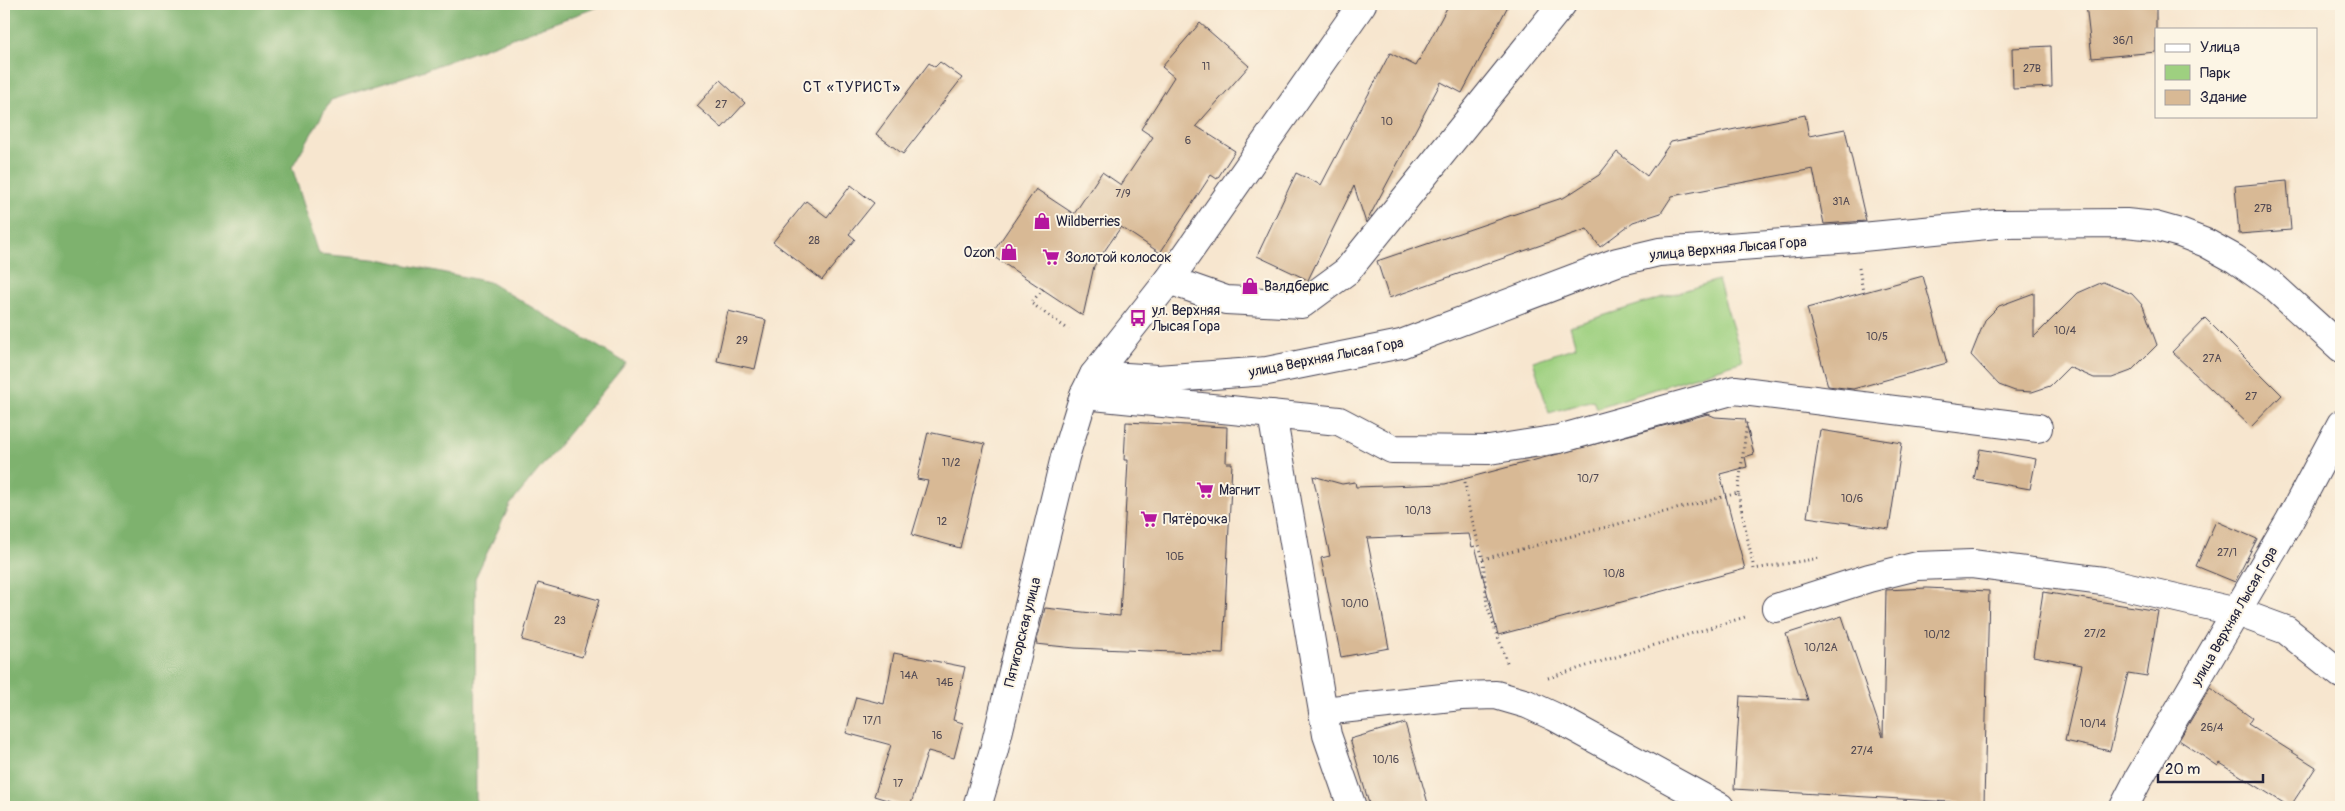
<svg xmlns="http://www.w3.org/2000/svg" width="2345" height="811" viewBox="0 0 2345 811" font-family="Pangolin,sans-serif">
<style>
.green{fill:#9ed080;stroke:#60795e}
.forest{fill:#7eb26e;stroke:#506a54}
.building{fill:#d8b995}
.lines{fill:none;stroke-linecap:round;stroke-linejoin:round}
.minor-casing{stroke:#423f51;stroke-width:30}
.path{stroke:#423f51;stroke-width:3;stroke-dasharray:1 4;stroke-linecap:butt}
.minor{stroke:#fff;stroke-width:28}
.labels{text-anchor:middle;stroke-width:4;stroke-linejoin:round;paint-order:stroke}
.number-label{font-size:11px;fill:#504852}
.poi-label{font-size:14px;fill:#22223b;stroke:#fcf5e5;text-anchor:start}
.street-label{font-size:14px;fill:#22223b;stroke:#fcf5e5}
.neighbourhood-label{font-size:15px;letter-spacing:1px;fill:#22223b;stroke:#fcf5e5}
</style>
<rect width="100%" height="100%" fill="#fcf5e5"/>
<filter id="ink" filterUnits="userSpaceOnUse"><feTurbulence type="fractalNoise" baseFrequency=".02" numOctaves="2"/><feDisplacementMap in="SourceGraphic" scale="10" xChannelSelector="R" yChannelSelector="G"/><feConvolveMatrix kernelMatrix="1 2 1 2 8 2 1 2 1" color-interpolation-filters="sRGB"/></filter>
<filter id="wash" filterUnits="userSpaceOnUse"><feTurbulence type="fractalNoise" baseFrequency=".0096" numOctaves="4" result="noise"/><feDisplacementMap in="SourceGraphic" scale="20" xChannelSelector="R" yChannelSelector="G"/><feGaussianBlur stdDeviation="1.12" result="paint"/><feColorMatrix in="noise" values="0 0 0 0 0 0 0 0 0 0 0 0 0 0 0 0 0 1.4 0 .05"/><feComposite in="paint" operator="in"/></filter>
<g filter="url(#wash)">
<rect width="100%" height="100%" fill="#f7e6cf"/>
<path class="green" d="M1718,280L1743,361L1596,408L1593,400L1549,413L1533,361L1576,347L1570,326Z"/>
<path class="forest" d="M4,4H606L416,73L331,100L292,167L319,254L383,260L489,282L626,363L510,505L475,578L476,807H4Z"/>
<g id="blocks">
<g class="building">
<path d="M1449,4H1509L1462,93L1441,82L1366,223L1354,186L1308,280L1257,256L1296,173L1321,185L1390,53L1416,66Z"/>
<path d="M2086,4H2156V52L2092,58Z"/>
<path d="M1200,23L1249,66L1196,126L1235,151L1217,179L1211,175L1160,253L1121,227L1094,266L1083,316L991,255L1036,189L1074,214L1102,172L1121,185L1153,137L1141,129L1174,77L1162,67Z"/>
<path d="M2051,46L2052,87L2013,89L2012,48Z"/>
<path d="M940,62L962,78L903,154L876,134L929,63L935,67Z"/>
<path d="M720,80L745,103L722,128L697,106Z"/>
<path d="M1805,115L1809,136L1845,129L1866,221L1824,224L1813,169L1672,196L1661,213L1633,222L1600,247L1587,229L1389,298L1377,261L1565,197L1599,175L1617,152L1647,176L1671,142Z"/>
<path d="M2287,181L2291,230L2239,234L2235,186Z"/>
<path d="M851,185L874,203L849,234L855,239L822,280L773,242L806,201L827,217Z"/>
<path d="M1923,276L1947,363L1853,389L1828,386L1807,308Z"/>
<path d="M2103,282L2132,294L2143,306L2157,345L2131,371L2112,378H2094L2069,367L2050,386L2032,392L2015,391L1999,385L1971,355L1985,320L1999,306L2034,293V337L2078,293Z"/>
<path d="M728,311L766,320L755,369L717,361Z"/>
<path d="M2205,318L2282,395L2251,427L2172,352Z"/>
<path d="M1708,414L1715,417L1745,419L1754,454L1745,457L1747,467L1720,474L1745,569L1498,635L1475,546L1472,547L1469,534L1367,538L1389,648L1341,657L1321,558L1330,556L1313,476L1342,484L1355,482L1356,487L1445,484Z"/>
<path d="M1126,422L1227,427L1226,463H1232L1223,654L1075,648L1036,644L1045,608L1120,616L1128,460H1124Z"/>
<path d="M1820,430L1902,443L1889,529L1807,517Z"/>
<path d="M928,432L985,444L960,548L912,535L928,481L917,479Z"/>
<path d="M1980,449L2036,459L2030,489L1974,479Z"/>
<path d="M2216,521L2257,539L2235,582L2196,566Z"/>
<path d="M538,583L599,600L582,657L522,640Z"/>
<path d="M1927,588L1989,591L1984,804L1734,789L1740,696L1808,700L1786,634L1842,616L1883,737L1886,590Z"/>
<path d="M2043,592L2158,611L2147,676L2128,673L2110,751L2065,741L2082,665L2033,656Z"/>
<path d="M894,653L965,667L953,720L963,723L954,758L928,751L910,807L874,796L891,745L846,733L856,697L884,704Z"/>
<path d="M2210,688L2252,718L2248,724L2316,767L2290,807L2220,763L2218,766L2179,740Z"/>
<path d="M1405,723L1429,807H1370L1350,739Z"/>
</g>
</g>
</g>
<g filter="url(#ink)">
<use href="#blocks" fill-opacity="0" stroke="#423f51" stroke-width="1"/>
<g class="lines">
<g class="minor-casing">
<g id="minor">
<path d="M1169,280L1226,300L1302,304L1347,271L1562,4"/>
<path d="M1094,375L1158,379L1267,371L1401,344L1617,262L1659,252L1852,238L1997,224L2126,223L2155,226L2180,233L2206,243L2235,259L2272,285L2341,348"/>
<path d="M1084,395L1339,421L1392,449L1489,450L1559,439L1735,390L2038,428"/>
<path d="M1272,414L1327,735L1352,807"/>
<path d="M1776,608L1869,578L1917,566L1972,564L2103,581L2237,612L2286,630L2341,674"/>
<path d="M1323,711L1461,696L1496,695L1527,704L1555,717L1720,807"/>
<path d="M977,807L994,750L1065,457L1084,395L1094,375L1169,280L1362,4"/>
<path d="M2124,807L2139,778L2290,520L2341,424"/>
</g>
</g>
<g class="path">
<path d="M1859,268L1863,292"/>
<path d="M1043,289L1031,303L1069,330"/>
<path d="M1465,482L1469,509L1483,559L1487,606L1508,665"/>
<path d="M1738,493L1747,423"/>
<path d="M1483,559L1738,493L1754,569L1820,558"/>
<path d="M1548,678L1745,617"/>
</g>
<use href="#minor" class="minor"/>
</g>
</g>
<defs>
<g id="shop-bare" transform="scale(1.35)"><path d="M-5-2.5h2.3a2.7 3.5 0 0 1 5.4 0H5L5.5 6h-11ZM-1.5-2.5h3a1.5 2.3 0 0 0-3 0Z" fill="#b5179e" stroke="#fcf5e5" stroke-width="2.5" paint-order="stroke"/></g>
<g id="supermarket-bare" transform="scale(1.35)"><path d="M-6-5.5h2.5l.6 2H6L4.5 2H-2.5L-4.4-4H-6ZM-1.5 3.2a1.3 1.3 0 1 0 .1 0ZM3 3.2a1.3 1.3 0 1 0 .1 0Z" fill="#b5179e" stroke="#fcf5e5" stroke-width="2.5" paint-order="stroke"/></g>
<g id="bus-bare" transform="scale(1.35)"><path d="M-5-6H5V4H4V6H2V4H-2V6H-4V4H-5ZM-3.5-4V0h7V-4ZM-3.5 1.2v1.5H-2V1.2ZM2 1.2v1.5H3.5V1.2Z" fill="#b5179e" stroke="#fcf5e5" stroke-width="2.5" paint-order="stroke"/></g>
</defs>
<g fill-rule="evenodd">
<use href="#shop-bare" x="1042" y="221"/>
<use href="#shop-bare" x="1009" y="252"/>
<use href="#supermarket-bare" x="1051" y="257"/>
<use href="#shop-bare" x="1250" y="286"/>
<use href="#bus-bare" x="1138" y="318"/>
<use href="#supermarket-bare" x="1205" y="490"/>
<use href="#supermarket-bare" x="1149" y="519"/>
</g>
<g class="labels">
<g class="number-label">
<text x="2123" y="44">36/1</text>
<text x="1206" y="70">11</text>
<text x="2032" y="72">27В</text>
<text x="721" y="108">27</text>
<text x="1387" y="125">10</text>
<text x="1188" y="144">6</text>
<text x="1123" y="197">7/9</text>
<text x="1841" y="205">31А</text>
<text x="2263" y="212">27В</text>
<text x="814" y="244">28</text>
<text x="2065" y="334">10/4</text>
<text x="1877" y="340">10/5</text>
<text x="742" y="344">29</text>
<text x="2212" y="362">27А</text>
<text x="2251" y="400">27</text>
<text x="951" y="466">11/2</text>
<text x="1588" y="482">10/7</text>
<text x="1852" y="502">10/6</text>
<text x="1418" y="514">10/13</text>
<text x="942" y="525">12</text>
<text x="2227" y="556">27/1</text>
<text x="1175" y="560">10Б</text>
<text x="1614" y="577">10/8</text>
<text x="1355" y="607">10/10</text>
<text x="560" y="624">23</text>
<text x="2095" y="637">27/2</text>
<text x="1937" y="638">10/12</text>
<text x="1821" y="651">10/12А</text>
<text x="909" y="679">14А</text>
<text x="945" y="686">14Б</text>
<text x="872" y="724">17/1</text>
<text x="2093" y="727">10/14</text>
<text x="2212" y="731">26/4</text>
<text x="937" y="739">16</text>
<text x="1862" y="754">27/4</text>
<text x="1386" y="763">10/16</text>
<text x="898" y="787">17</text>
</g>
<g class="poi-label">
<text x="1056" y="226">Wildberries</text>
<text x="995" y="257" text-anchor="end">Ozon</text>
<text x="1065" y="262">Золотой колосок</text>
<text x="1264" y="291">Валдберис</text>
<text x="1152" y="315">ул. Верхняя<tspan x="1152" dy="16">Лысая Гора</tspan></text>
<text x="1219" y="495">Магнит</text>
<text x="1163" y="524">Пятёрочка</text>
</g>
<g class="street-label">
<text transform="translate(1728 248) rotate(-5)" y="5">улица Верхняя Лысая Гора</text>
<text transform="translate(1326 357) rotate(-11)" y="5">улица Верхняя Лысая Гора</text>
<text transform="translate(2234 616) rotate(-60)" y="5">улица Верхняя Лысая Гора</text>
<text transform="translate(1022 632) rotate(-76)" y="5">Пятигорская улица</text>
</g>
<g class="neighbourhood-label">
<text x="852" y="92">СТ «ТУРИСТ»</text>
</g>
</g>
<rect width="2345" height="811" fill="none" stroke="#fcf5e5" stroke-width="20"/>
<rect x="2155" y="28" width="162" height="90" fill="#fcf5e5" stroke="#a5a1a1"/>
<rect x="2165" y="44" width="25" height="8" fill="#ffffff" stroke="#a5a1a1"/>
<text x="2200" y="52" font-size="15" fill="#22223b">Улица</text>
<rect x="2165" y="65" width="25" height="15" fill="#9ed080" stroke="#a5a1a1"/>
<text x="2200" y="78" font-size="15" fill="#22223b">Парк</text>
<rect x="2165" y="90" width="25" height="15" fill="#d8b995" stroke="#a5a1a1"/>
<text x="2200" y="102" font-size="15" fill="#22223b">Здание</text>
<path d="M2158 774v8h105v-8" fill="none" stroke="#22223b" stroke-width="2.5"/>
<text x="2165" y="774" font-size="15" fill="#22223b" stroke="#fcf5e5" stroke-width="4" paint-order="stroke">20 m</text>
</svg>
